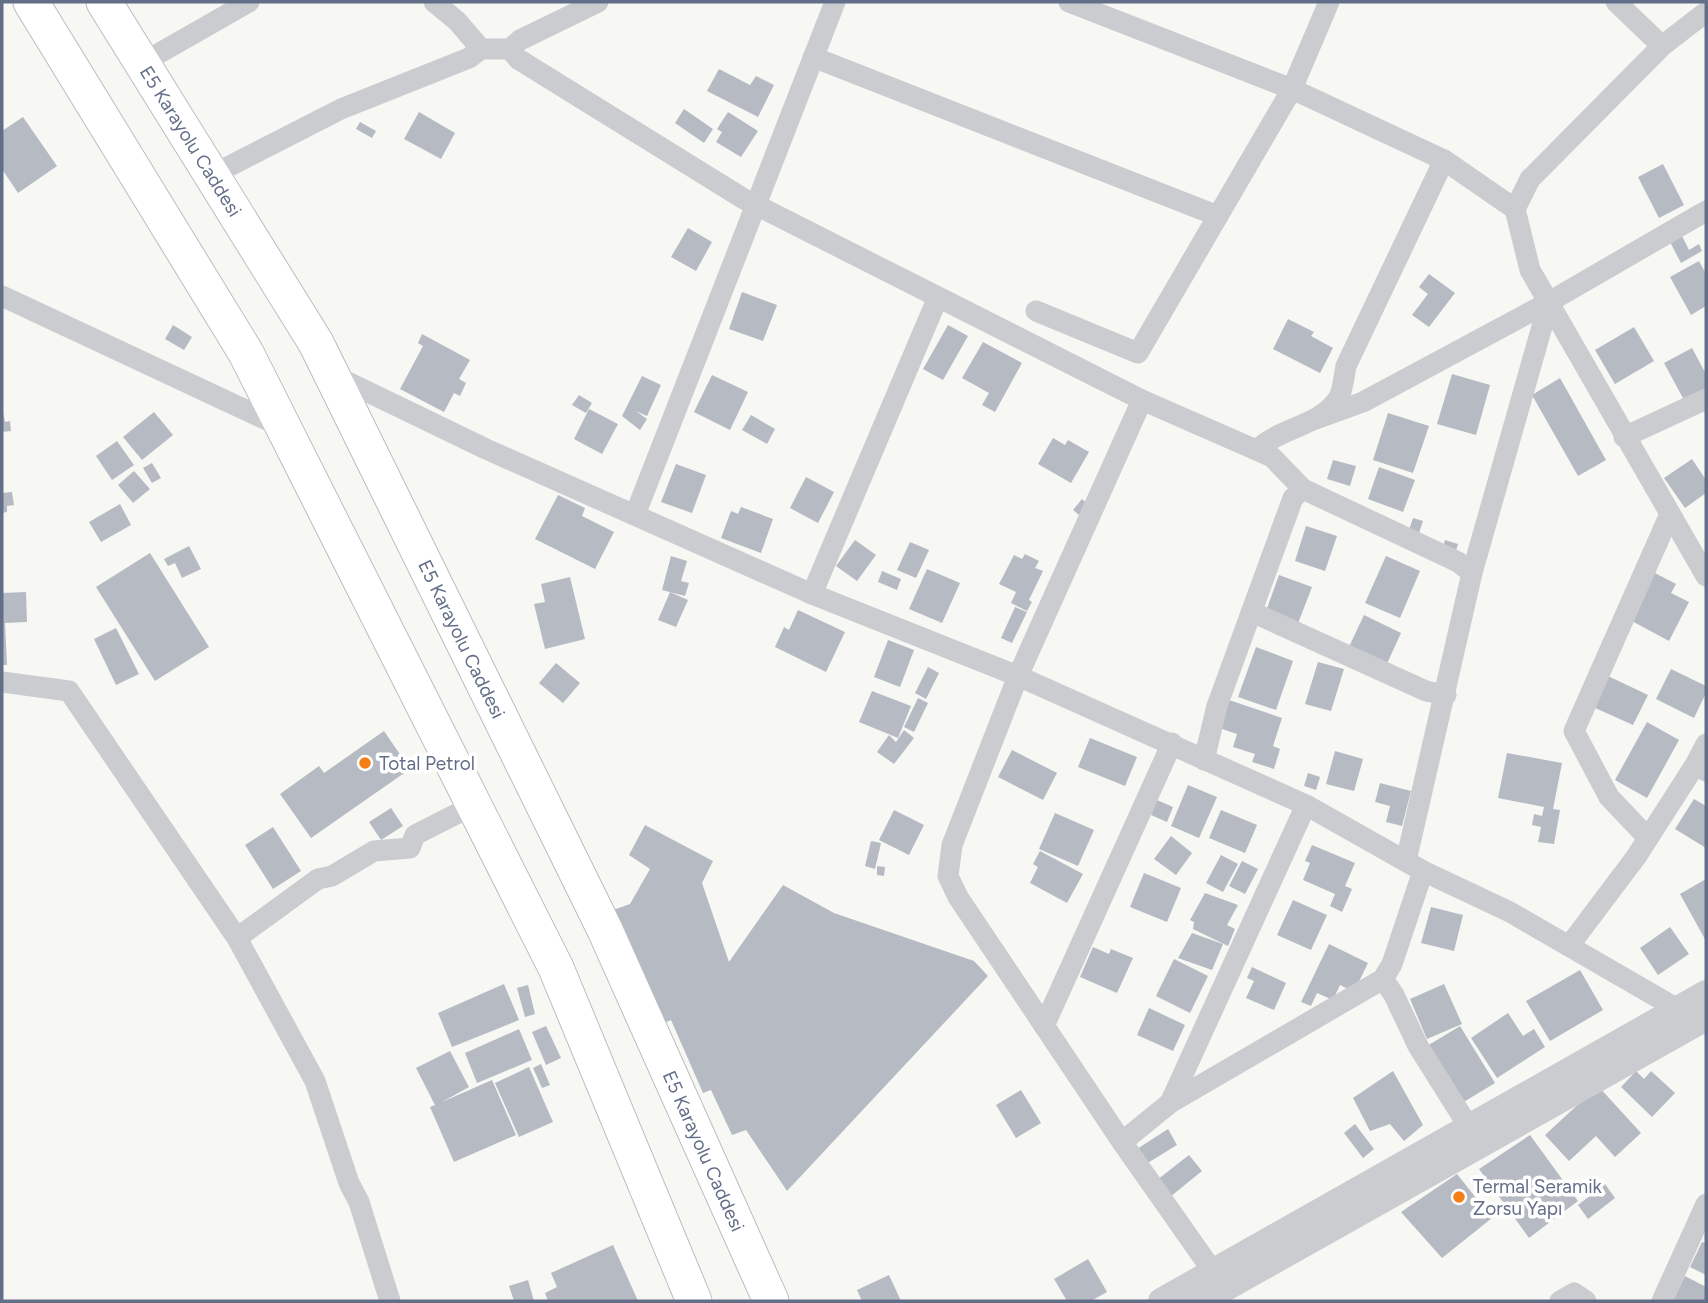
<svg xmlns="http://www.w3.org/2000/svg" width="1708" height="1303" viewBox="0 0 1708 1303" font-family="Figtree,sans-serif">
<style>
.building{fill:#b6bbc3}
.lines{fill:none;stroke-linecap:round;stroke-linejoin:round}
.trunk-casing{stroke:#bbbdc1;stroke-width:37}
.minor{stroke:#caccd0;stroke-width:21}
.tertiary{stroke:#caccd0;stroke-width:26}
.trunk{stroke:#fff;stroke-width:35}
.poi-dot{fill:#f47f17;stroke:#fff;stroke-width:2.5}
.labels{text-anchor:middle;stroke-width:7;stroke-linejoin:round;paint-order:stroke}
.street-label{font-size:19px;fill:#636f88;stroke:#fff}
.poi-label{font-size:19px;fill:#636f88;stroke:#fff;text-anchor:start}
</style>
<rect width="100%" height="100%" fill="#f7f7f4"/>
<g class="building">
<path d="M719,69L750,85L756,76L774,85L758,117L707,91Z"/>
<path d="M684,109L713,129L704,143L675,123Z"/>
<path d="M419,112L455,133L441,159L404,139Z"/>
<path d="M728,112L758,131L741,157L716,142L722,132L717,129Z"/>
<path d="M23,117L57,166L18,193L2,169V131Z"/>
<path d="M360,122L376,131L372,138L356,129Z"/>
<path d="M1663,164L1684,205L1659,218L1638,177Z"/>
<path d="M688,228L712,242L696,271L671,257Z"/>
<path d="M1681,234L1689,250L1699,244L1702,251L1681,263L1669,240Z"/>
<path d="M1699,261L1706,274V306L1691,315L1670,277Z"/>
<path d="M1429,274L1455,293L1429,327L1412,315L1428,294L1419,287Z"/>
<path d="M742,292L777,305L763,341L729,329Z"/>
<path d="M1288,319L1314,332L1311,336L1333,348L1320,373L1273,349Z"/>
<path d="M173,325L192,337L184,350L165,339Z"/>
<path d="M948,325L968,336L943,380L923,369Z"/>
<path d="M1634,327L1654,361L1615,384L1595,350Z"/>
<path d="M422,334L470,360L459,379L466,383L460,396L454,393L444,412L400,389L423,346L418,343Z"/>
<path d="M983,342L1022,363L995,412L982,405L989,393L962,378Z"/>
<path d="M1692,348L1706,374V388L1684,400L1664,363Z"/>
<path d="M1452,374L1490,385L1476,435L1437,424Z"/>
<path d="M712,375L748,392L730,430L694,412Z"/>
<path d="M642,376L661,385L647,416L636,411L647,419L640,430L622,416Z"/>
<path d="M1560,378L1606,460L1578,476L1532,395Z"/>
<path d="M579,395L592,403L586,413L572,405Z"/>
<path d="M2,407L5,422L10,421L11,431L2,432Z"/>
<path d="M589,409L618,424L602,454L574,439Z"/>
<path d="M154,412L173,435L142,460L123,437Z"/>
<path d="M1388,413L1429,426L1413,473L1373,460Z"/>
<path d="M751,415L775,429L767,444L742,430Z"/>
<path d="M1053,438L1065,445L1068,440L1089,452L1071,483L1038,464Z"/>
<path d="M117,441L134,465L112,480L96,456Z"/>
<path d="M1692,459L1706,480V493L1685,508L1664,478Z"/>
<path d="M1333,460L1356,466L1350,486L1327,479Z"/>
<path d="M152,463L161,478L152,483L143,468Z"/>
<path d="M676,464L706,475L692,513L661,502Z"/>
<path d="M1379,467L1415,480L1403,512L1368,499Z"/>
<path d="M134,471L150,489L133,503L118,485Z"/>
<path d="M806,477L834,492L818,523L790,508Z"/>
<path d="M12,492L14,505L7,506V512L2,513V493Z"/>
<path d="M558,495L585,508L582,516L614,532L595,569L535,539Z"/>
<path d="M1082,499L1093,509L1084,519L1073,510Z"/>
<path d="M120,504L131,525L101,542L89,522Z"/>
<path d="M741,507L773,519L761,553L721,538L731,511L738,514Z"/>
<path d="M1413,518L1423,521L1418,536L1408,533Z"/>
<path d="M1306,526L1337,536L1325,571L1295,561Z"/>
<path d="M855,540L876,555L857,581L836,566Z"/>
<path d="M1445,540L1458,544L1455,554L1442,551Z"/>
<path d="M910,542L929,550L916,578L897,570Z"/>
<path d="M189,546L201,569L182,578L175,563L168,566L164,559Z"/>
<path d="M150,553L209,647L155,681L96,587Z"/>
<path d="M1025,554L1039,561L1035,568L1043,571L1029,600L1032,602L1027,611L1011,603L1016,592L999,584L1014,555L1022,559Z"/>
<path d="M671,556L687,561L681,581L689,583L685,596L662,590Z"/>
<path d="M1386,556L1420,571L1400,618L1365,603Z"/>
<path d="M927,569L960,583L942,623L909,609Z"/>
<path d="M882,571L901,579L897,590L878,582Z"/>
<path d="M1655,573L1676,584L1671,593L1689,602L1669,641L1630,620Z"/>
<path d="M1279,575L1312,587L1297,626L1265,614Z"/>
<path d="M570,577L585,639L545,649L534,604L545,602L541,584Z"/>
<path d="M26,592L27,622L5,623L7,665H2V593Z"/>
<path d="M670,592L688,600L676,627L658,620Z"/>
<path d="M1015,607L1027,612L1012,643L1001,638Z"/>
<path d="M798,610L845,632L826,672L775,647L784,627L789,630Z"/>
<path d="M1364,615L1401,633L1385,668L1347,651Z"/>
<path d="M116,628L139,674L116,685L94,639Z"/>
<path d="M888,640L914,650L900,687L874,677Z"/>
<path d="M1256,647L1293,661L1276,710L1238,697Z"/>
<path d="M1318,662L1344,669L1331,711L1305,704Z"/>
<path d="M556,663L580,683L563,703L539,683Z"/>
<path d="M928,667L939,673L926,699L915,693Z"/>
<path d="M1671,669L1706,686V693L1694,718L1656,699Z"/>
<path d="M1608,676L1648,695L1633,725L1593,707Z"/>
<path d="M872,691L911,706L898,738L859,722Z"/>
<path d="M918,698L928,703L914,732L904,727Z"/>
<path d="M1226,699L1282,718L1273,746L1280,749L1274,769L1252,762L1255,754L1233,747L1237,734L1216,727Z"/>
<path d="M1647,722L1679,740L1647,798L1615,780Z"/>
<path d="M904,730L914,738L894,764L877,752L889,735L896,742Z"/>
<path d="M384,731L410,769L311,838L280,794L319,766L324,773Z"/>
<path d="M1090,738L1137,757L1125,786L1078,767Z"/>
<path d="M1012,750L1057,773L1043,800L998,777Z"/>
<path d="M1335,751L1363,759L1354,791L1326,784Z"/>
<path d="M1507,753L1562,763L1553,809L1560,810L1554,844L1538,842L1541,827L1532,825L1534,814L1542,816L1544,807L1498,798Z"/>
<path d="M1308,773L1320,777L1316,790L1304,786Z"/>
<path d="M1380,783L1411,791L1402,826L1386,822L1390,806L1375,802Z"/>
<path d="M1188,785L1217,797L1199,838L1171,826Z"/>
<path d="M1694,799L1706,806V848L1675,829Z"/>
<path d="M1157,800L1173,807L1167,822L1151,815Z"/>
<path d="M391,808L403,826L381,840L369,822Z"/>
<path d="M894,810L924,825L909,855L879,840Z"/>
<path d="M1221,810L1257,825L1245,853L1209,838Z"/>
<path d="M1055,813L1094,830L1078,866L1039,849Z"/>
<path d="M645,825L713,861L702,883L729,962L783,885L834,913L974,961L988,976L787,1191L746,1130L732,1135L711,1090L703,1093L671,1020L660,1025L613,910L630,904L650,869L629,855Z"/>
<path d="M273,827L301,871L273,889L245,845Z"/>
<path d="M1171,836L1192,853L1176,875L1154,859Z"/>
<path d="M871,841L881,843L875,869L865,866Z"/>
<path d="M1312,845L1355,863L1345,886L1352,889L1342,912L1330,906L1335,894L1303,880L1310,863L1305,861Z"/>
<path d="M1040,851L1083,874L1067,903L1030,883L1038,867L1033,864Z"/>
<path d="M1221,855L1238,864L1223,892L1206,883Z"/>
<path d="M1242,861L1258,869L1245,894L1229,886Z"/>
<path d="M877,866L885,867L884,876L877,875Z"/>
<path d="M1144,873L1181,888L1167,922L1130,907Z"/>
<path d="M1706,879V941L1680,894Z"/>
<path d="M1205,893L1238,905L1227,925L1235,929L1228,946L1193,929L1194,922L1190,920Z"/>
<path d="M1293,900L1327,915L1311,950L1277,935Z"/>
<path d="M1431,907L1463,915L1454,951L1421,943Z"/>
<path d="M1670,927L1689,954L1658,975L1640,948Z"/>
<path d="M1192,933L1223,944L1212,970L1178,958Z"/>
<path d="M1329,944L1368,963L1354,992L1340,985L1333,1000L1317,993L1311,1006L1301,1002Z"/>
<path d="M1093,947L1109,954L1111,949L1133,958L1117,993L1080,977Z"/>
<path d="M1174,959L1208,976L1190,1013L1156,996Z"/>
<path d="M1252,967L1286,983L1274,1010L1246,998L1254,981L1247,978Z"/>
<path d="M1580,970L1603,1010L1550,1041L1526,1001Z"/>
<path d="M504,984L519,1020L452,1047L438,1013Z"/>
<path d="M1444,984L1462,1024L1427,1039L1410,999Z"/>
<path d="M528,985L535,1014L525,1017L517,988Z"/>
<path d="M1149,1008L1185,1025L1173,1051L1137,1035Z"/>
<path d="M1508,1013L1523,1036L1534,1029L1545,1047L1497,1078L1471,1038Z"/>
<path d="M546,1026L561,1058L546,1065L532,1032Z"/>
<path d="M1460,1026L1495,1083L1462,1103L1427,1046Z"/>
<path d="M519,1029L532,1060L477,1083L465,1053Z"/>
<path d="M450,1051L469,1087L442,1102L492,1080L516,1135L454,1162L430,1107L435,1105L416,1068Z"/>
<path d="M541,1064L550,1085L542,1088L533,1068Z"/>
<path d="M529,1067L553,1122L519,1137L495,1083Z"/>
<path d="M1393,1071L1423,1125L1404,1141L1390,1124L1370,1131L1353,1098Z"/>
<path d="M1636,1071L1644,1079L1651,1071L1675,1093L1652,1117L1621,1087Z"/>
<path d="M1598,1086L1641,1133L1615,1157L1596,1136L1569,1161L1545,1135Z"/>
<path d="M1021,1090L1041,1123L1016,1138L996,1105Z"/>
<path d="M1355,1124L1374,1149L1363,1158L1344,1133Z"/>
<path d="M1168,1129L1177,1145L1146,1164L1137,1149Z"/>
<path d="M1530,1135L1578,1201L1529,1238L1479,1169Z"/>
<path d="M1189,1155L1202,1171L1170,1197L1157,1180Z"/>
<path d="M1457,1174L1492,1218L1442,1258L1401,1212Z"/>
<path d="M1605,1184L1615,1198L1588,1219L1578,1205Z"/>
<path d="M1702,1242L1706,1243V1275L1690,1267Z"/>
<path d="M613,1245L638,1301H548L545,1293L557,1287L551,1273Z"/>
<path d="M1088,1259L1107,1292L1091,1301H1067L1054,1279Z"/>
<path d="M889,1275L901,1301H862L857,1290Z"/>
<path d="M1685,1276L1706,1287V1301H1673Z"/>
<path d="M528,1280L534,1301H514L509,1286Z"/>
</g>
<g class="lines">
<g class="trunk-casing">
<g id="trunk">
<path d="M31,2L246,353L556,968L694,1301"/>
<path d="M104,2L316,343L605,930L771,1301"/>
</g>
</g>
<g class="minor">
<path d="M434,2L457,21L481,49"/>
<path d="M1069,2L1292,89L1444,160L1515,209"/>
<path d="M1616,2L1662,46"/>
<path d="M1706,12L1662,46L1530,179L1515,209L1530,270L1706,576"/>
<path d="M510,49L518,59L744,199L1142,400L1272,457L1303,489"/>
<path d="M813,57L1218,216"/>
<path d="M142,63L249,2"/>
<path d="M212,175L341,109L469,58L481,49H510L520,40L598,2"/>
<path d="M2,296L282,427"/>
<path d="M1036,311L1138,353L1292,89L1329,2"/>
<path d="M333,375L486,449L812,594L1018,676L1306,805L1423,871L1510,912L1688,1015"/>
<path d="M1142,400L1018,676L952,845L948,876L958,897L1122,1142L1221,1283"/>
<path d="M1316,419L1363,402L1549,302L1706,211"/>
<path d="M1624,437L1706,399"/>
<path d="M1257,450C1280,427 1319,427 1338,399C1343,391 1344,376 1346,366L1444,160"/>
<path d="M635,515L835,2"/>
<path d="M812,594L938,297"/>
<path d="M1252,612L1426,691L1446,695"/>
<path d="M2,682L69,691L237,938L315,1081L349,1183L359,1202L390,1301"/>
<path d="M1706,744L1695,765L1706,771"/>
<path d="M1204,760L1217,706L1293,498L1303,489L1458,562L1472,573"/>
<path d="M1648,838L1609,797L1574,731L1670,514"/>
<path d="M1406,861L1472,573L1549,302"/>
<path d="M237,938L318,879L332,876L374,851L410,848L415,835L474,805"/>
<path d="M1569,946L1636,857L1695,765"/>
<path d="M1383,979L1394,995L1418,1046L1477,1140"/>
<path d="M1044,1026L1172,743"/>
<path d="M1170,1103L1306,805"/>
<path d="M1122,1142L1170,1103L1383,979L1392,964L1423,871"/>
<path d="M1560,1301L1574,1293L1586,1301"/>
<path d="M1662,1301L1706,1204"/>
</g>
<g class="tertiary">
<path d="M1161,1301L1706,993"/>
<path d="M1203,1301L1706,1018"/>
</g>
<use href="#trunk" class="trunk"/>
</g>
<g class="poi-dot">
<circle cx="365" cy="763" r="7"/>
<circle cx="1459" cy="1197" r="7"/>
</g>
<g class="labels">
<g class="street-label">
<text transform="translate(191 141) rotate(58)" y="7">E5 Karayolu Caddesi</text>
<text transform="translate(462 639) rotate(64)" y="7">E5 Karayolu Caddesi</text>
<text transform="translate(704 1151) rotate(66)" y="7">E5 Karayolu Caddesi</text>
</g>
<g class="poi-label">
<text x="379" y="770">Total Petrol</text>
<text x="1473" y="1193">Termal Seramik<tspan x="1473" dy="22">Zorsu Yapı</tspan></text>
</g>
</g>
<rect width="1708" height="1303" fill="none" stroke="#636f88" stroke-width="7"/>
</svg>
